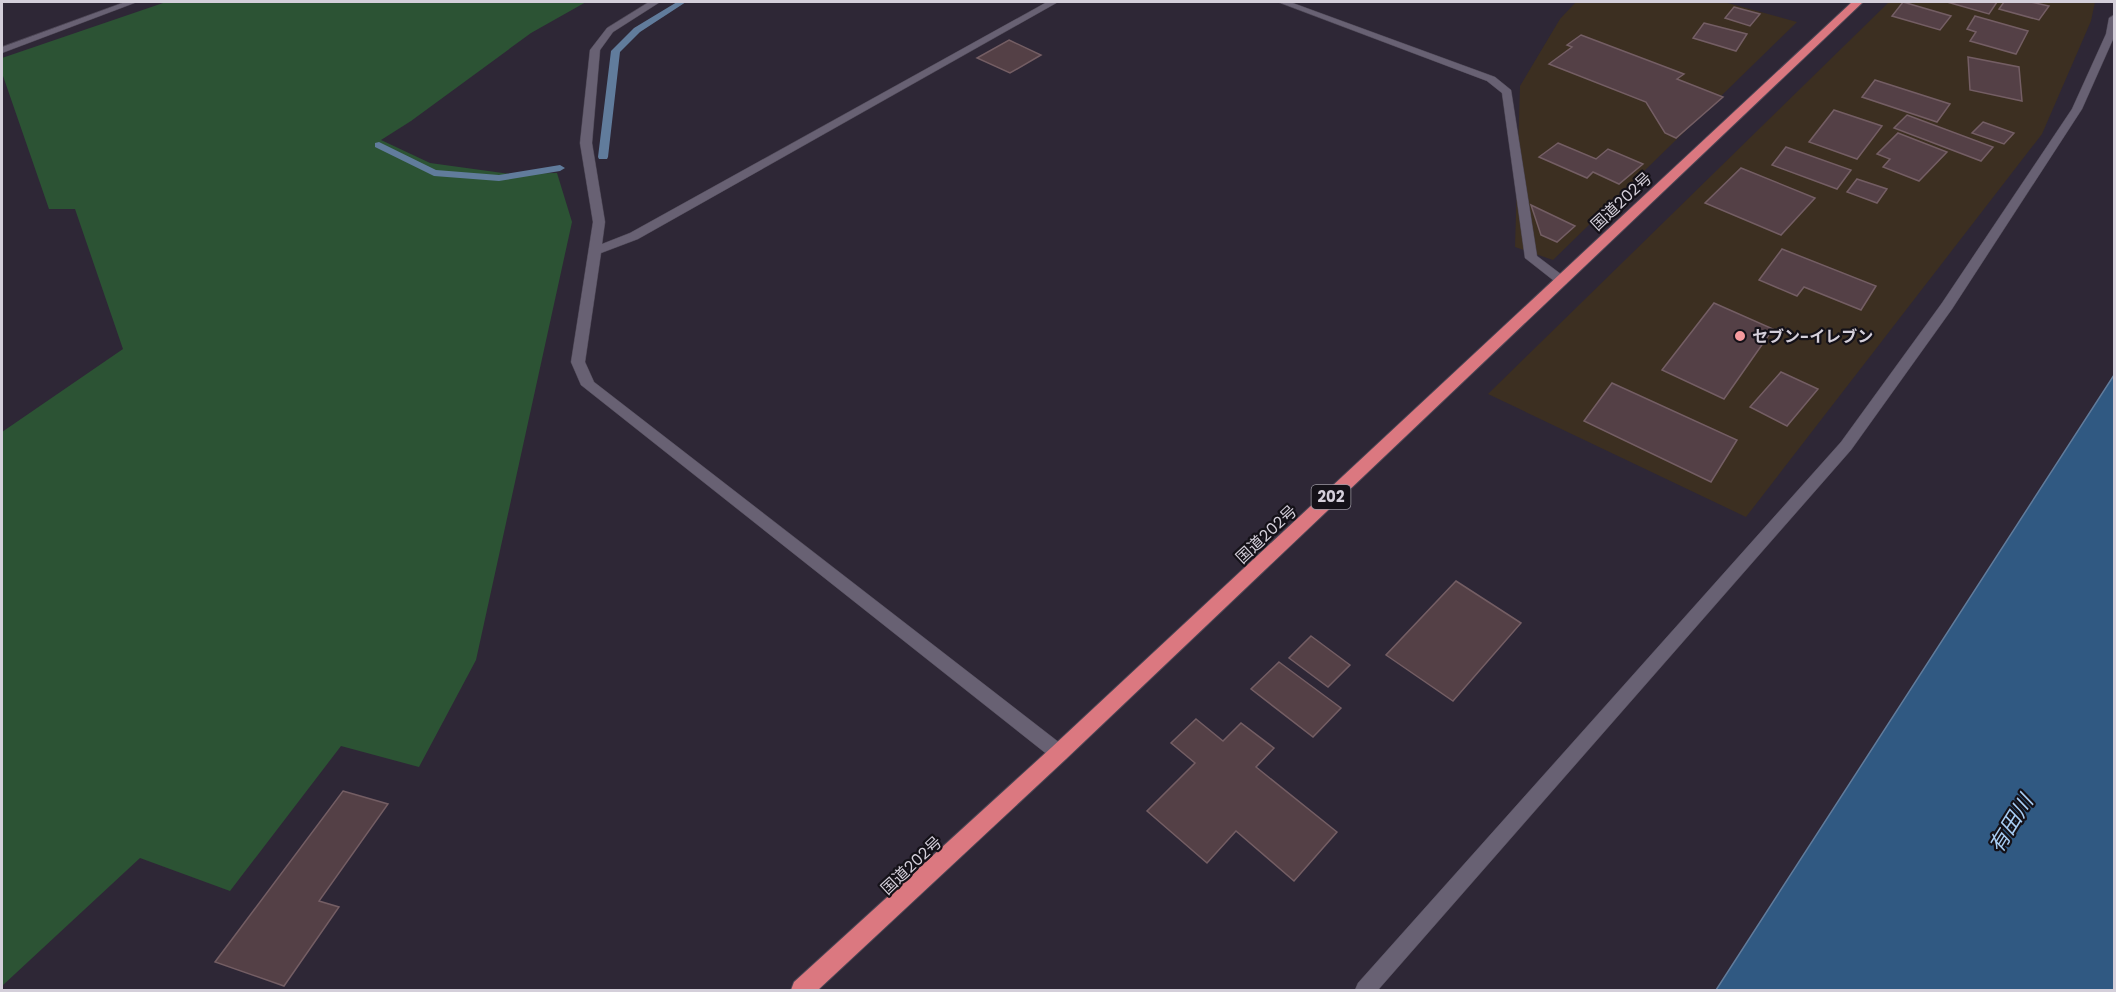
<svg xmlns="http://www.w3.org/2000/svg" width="2116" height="992" viewBox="0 0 2116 992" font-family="Poppins,'Noto Sans JP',sans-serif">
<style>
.commercial{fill:#3c2f21}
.green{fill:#2c5334}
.water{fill:#305982;stroke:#617c9c;stroke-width:1.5}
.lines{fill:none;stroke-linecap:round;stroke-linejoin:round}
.stream{fill:#617c9c;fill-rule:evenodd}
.building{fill:#544046;stroke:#745e64;stroke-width:1.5}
.minor-casing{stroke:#4b4553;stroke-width:1}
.trunk-casing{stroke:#4b4553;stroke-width:2}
.minor{fill:#686173;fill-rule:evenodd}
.trunk{fill:#db7880;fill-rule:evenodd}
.poi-dot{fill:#f59b9e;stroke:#141118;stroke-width:2}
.labels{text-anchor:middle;stroke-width:4.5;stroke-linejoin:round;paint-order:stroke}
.shield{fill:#141118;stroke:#9a96a0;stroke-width:1.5}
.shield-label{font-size:15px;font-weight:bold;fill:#d4cfda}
.street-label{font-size:16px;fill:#d4cfda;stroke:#141118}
.poi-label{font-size:16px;font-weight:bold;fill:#d4cfda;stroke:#141118;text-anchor:start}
.near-water-label{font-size:21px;font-style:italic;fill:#a8cdf3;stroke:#141118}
</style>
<rect width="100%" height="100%" fill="#2e2736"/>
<g class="commercial">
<path d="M1576,2H1724L1797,22L1553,260L1515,247L1520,86L1560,19Z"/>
<path d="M1889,2H2095L2091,21L2042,134L1746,517L1488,394Z"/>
</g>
<path class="green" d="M166,2H586L531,33L411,121L381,140L430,163L510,174L557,173L572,222L476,660L419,767L341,746L230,891L140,858L2,986V432L123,349L75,209H49L2,73V58Z"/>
<path class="water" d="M2114,375V990H1716Z"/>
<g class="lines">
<g class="stream">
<path d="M677,2H686L640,32L620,52L608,157L607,159H599L598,157L611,51L634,28Z"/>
<path d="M379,142L436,170L499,175L560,165L565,168L560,171L499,181L434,176L375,147V143Z"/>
</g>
</g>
<g class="building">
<path d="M1903,2L1951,16L1940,30L1892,16Z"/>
<path d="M1947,2H1997L1989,14Z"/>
<path d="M2004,2H2031L2049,6L2039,20L1999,9Z"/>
<path d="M1734,7L1760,14L1750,26L1725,18Z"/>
<path d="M1975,16L2028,31L2016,54L1970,41L1976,32L1967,29Z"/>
<path d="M1704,23L1747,34L1736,51L1693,38Z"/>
<path d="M1581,35L1684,74L1677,79L1723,97L1676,138L1665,133L1646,102L1549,64L1572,47L1567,45Z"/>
<path d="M1009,40L1041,55L1010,73L977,58Z"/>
<path d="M1968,57L2019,67L2022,101L1970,90Z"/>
<path d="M1875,80L1950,104L1937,122L1862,97Z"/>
<path d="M1834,110L1882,126L1857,159L1809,142Z"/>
<path d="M1907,115L1993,147L1981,161L1894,128Z"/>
<path d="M1983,122L2014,133L2004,144L1972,133Z"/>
<path d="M1898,133L1947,152L1919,181L1883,167L1890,159L1877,154Z"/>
<path d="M1558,143L1596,159L1608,149L1643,164L1619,184L1593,172L1587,178L1539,157Z"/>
<path d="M1786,147L1851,170L1837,189L1772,165Z"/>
<path d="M1741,168L1815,198L1781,235L1705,203Z"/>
<path d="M1857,179L1887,189L1877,203L1847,192Z"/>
<path d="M1531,205L1575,226L1557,242L1541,235Z"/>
<path d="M1782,249L1876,286L1861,310L1804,287L1797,296L1759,280Z"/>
<path d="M1714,303L1773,329L1724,399L1662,370Z"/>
<path d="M1781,372L1818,389L1787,426L1750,407Z"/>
<path d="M1612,383L1737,440L1711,482L1584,421Z"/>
<path d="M1456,581L1521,623L1453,701L1386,655Z"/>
<path d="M1311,636L1350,665L1328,687L1289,658Z"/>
<path d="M1279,662L1341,708L1313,737L1251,689Z"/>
<path d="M1196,719L1223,741L1241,723L1274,748L1256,767L1337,832L1294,881L1236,831L1207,863L1147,811L1195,763L1171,743Z"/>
<path d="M343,791L388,804L319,901L339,907L284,986L215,962Z"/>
</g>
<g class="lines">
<g class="minor-casing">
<g id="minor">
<path d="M125,2H137L2,53V47Z"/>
<path d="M649,2H660L613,32L600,50L592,143L605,222L602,244L630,233L1047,2H1058L638,239L601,253L585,362L594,382L1065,747L1068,753L1065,759L1059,761L1053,759L581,385L571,362L593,222L580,143L590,50L607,28Z"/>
<path d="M1278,2H1290L1495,77L1511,90L1537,256L1566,278L1568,281L1566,284H1558L1525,258L1502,93L1487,81Z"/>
<path d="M2114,15V37L2082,109L1952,309L1851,450L1378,990H1355L1358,983L1841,442L1942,303L2072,109L2106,34L2109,18Z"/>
</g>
</g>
<g class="trunk-casing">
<path id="trunk" d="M1852,2H1863L1066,759L818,990H791L794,982L1052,747Z"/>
</g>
<use href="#minor" class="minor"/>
<use href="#trunk" class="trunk"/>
</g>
<circle class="poi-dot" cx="1740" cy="336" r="6"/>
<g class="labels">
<rect class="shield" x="1311.5" y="485" width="39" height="24" rx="4.5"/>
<g class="shield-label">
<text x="1331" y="502">202</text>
</g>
<g class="street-label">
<text transform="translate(1621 201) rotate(-43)" y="6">国道202号</text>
<text transform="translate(1266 534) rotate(-43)" y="6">国道202号</text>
<text transform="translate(911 865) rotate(-43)" y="6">国道202号</text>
</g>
<g class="poi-label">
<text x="1752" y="342">セブン-イレブン</text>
</g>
<g class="near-water-label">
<text transform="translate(2011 824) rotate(-58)" y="7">有田川</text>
</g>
</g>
<rect width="2116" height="992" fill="none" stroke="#d4cfda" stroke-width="6"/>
</svg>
